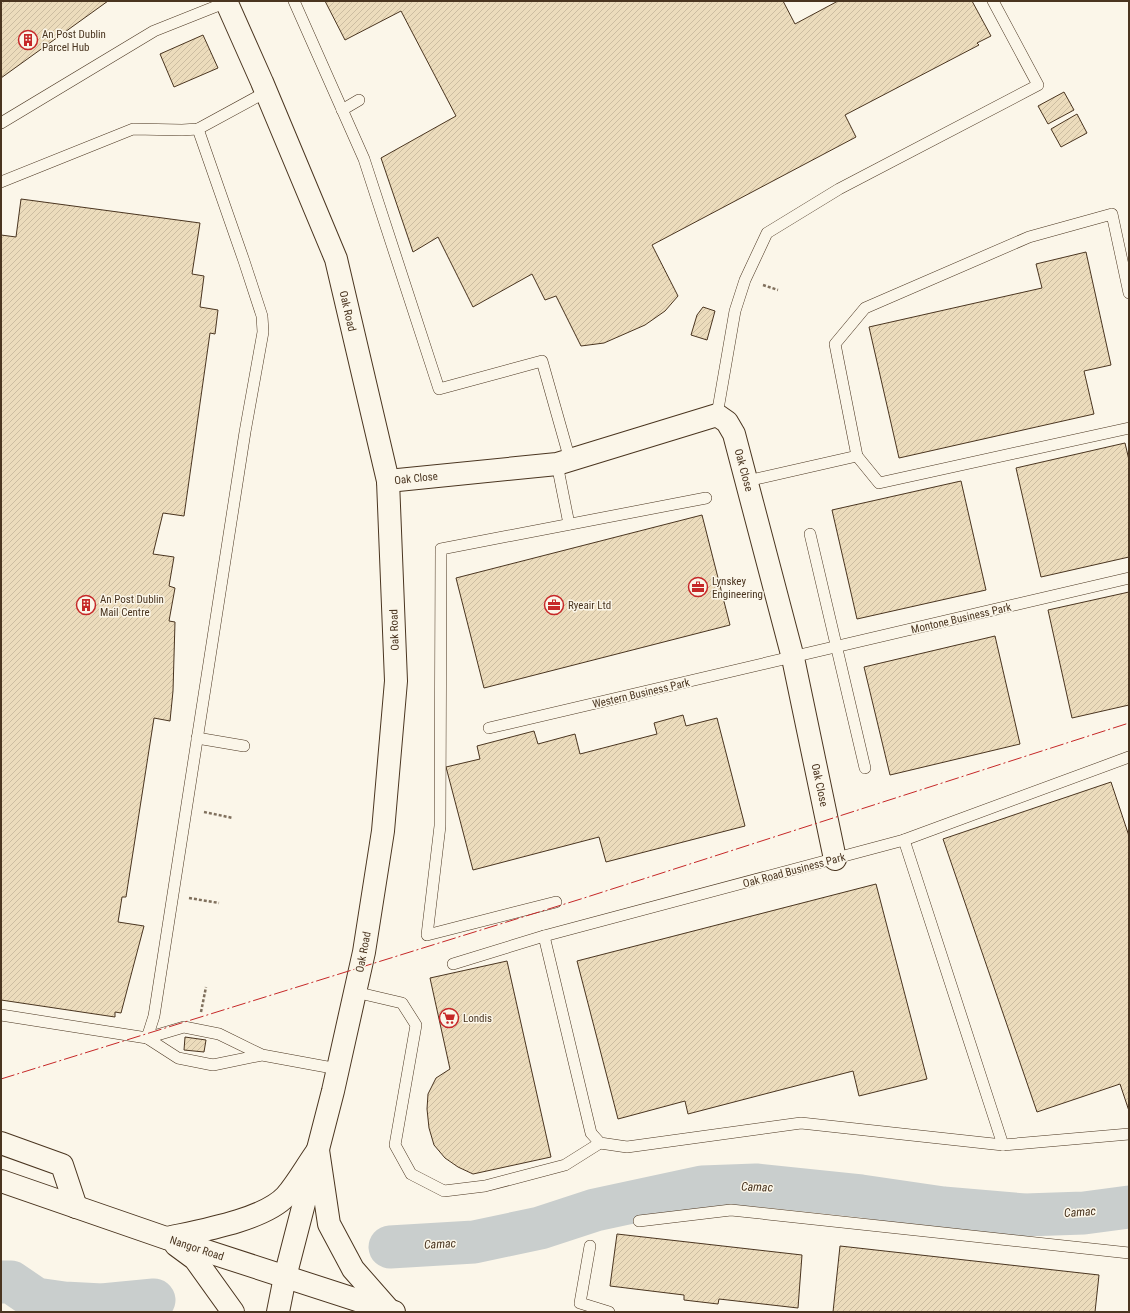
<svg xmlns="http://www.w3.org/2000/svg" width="1130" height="1313" viewBox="0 0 1130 1313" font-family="'Roboto Condensed',sans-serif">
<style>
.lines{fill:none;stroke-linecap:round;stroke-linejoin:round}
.river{stroke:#c9cecd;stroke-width:43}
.building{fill:url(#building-hatch);stroke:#4a3520}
.service-casing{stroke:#4a3520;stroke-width:12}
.minor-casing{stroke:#4a3520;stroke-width:24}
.tertiary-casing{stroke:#4a3520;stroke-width:24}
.secondary-casing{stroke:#4a3520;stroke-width:24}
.path{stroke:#7f6f5c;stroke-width:2.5;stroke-dasharray:3 2;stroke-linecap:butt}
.service{stroke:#fbf6e9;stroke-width:11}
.minor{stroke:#fbf6e9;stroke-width:22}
.tertiary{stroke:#fbf6e9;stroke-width:22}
.secondary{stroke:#fbf6e9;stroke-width:22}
.power{stroke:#c62828;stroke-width:1;stroke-dasharray:14 3 2 3;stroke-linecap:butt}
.labels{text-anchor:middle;stroke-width:3;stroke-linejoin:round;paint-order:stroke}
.poi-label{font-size:11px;fill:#4a3520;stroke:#fbf6e9;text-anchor:start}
.street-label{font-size:11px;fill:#4a3520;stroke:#fbf6e9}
.water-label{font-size:12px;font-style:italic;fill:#4a3520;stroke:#fbf6e9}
</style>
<defs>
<pattern id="building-hatch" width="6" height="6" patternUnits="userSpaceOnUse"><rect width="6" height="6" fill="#ecdcbc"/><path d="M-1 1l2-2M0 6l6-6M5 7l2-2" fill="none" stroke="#ccbda1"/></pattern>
</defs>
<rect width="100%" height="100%" fill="#fbf6e9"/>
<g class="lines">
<g class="river">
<path d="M390,1247L474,1242L540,1228L595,1210L702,1187L756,1185L861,1196L943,1208L1025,1215L1084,1213L1129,1207"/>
<path d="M1,1282H11L36,1299L64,1303L102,1305L154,1300"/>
</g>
</g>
<g class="building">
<path d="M1,1H108L1,78Z"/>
<path d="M325,1H783L795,24L838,1H972L991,36L977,43L979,45L845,115L856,137L652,245L678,296L665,311L645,325L604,343L581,346L556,296L545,300L532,274L473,307L438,237L413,252L381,158L456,116L401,11L345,40Z"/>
<path d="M203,35L218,68L174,87L160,54Z"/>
<path d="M1064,92L1074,110L1048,124L1038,106Z"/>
<path d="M1077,114L1087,133L1061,147L1051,129Z"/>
<path d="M21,199L200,223L192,274L204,276L200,307L218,310L215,334L210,333L184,516L163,513L153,554L174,557L169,586L175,588L169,621L175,622L173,691L170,721L154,718L126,897H122L118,922L144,926L121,1013L115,1012V1017L1,1000V235L16,237Z"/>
<path d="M1086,252L1111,365L1084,371L1094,414L899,458L869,327L1042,288L1036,264Z"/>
<path d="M703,307L715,311L707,340L691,335L697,315Z"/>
<path d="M1125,443L1129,460V557L1041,577L1016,468Z"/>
<path d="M961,481L986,590L857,619L832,510Z"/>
<path d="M702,515L730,625L484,688L456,578Z"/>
<path d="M1129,592V705L1072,718L1048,610Z"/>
<path d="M995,636L1020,744L890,775L864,667Z"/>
<path d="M683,715L686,726L717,718L745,826L606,862L599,837L473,870L446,767L480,759L477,746L534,731L538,744L575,734L580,754L657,734L654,723Z"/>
<path d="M1111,782L1129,836V1111L1120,1084L1037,1112L943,839Z"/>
<path d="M876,884L927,1079L859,1096L853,1071L688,1114L685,1101L618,1119L577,961Z"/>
<path d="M507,961L551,1157L473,1174L458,1167L445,1158L434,1145L429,1128L427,1109L428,1094L436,1078L450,1069L430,978Z"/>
<path d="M185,1037L206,1040L204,1052L184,1050Z"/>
<path d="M617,1234L802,1255L798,1308L719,1299L718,1304L684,1300V1295L610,1286Z"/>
<path d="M840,1246L1099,1275L1095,1312H833Z"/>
</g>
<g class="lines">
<g class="service-casing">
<g id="service">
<path d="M294,1L364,159L439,389L542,361L570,460"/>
<path d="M342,110L359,100"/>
<path d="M1,123L154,31L227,2"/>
<path d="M1,182L133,129L182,130L198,129L266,92"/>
<path d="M1129,293L1112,214L1029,237L865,308L835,344L857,456L879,483L1129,428"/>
<path d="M717,415L735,311L745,280L767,233L839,189L1038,85L993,1"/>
<path d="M557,464L569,524"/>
<path d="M747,481L857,456"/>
<path d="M810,534L865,768"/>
<path d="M489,728L1129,578"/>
<path d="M197,738L244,746"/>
<path d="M904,840L1003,1145"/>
<path d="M556,902L427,935L440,826L441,549L706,498"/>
<path d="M544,936L591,1133L600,1143L627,1147L801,1123L1003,1145L1129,1134"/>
<path d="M453,964L544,936L904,840L1129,757"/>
<path d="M355,992L402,1003L416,1025L395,1145L411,1174L444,1191L485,1186L565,1165L600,1143"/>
<path d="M1,1015L147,1038L154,1016L245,432L263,332L262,316L244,261L198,129"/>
<path d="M262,1055L213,1065L178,1058L147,1038L184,1027L219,1034L262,1055L338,1069"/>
<path d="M639,1221L731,1210L1129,1253"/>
<path d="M590,1246L580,1303L609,1312"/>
</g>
</g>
<g class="minor-casing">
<g id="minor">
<path d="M226,1L262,82L336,259L388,481L396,681L383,831L364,952L333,1091L285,1277"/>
<path d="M388,481L557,464L717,415L727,422L734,434L793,658L835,859"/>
</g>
</g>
<g class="tertiary-casing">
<path id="tertiary" d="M278,1312L285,1277"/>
</g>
<g class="secondary-casing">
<g id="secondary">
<path d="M1,1143L62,1165L76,1207"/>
<path d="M318,1150L329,1224L353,1269L389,1310"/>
<path d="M1,1181L166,1238L394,1312"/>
<path d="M167,1238C199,1231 264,1220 286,1196C298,1182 307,1165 318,1150"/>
<path d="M176,1245L195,1259L233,1312"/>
</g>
</g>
<g class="path">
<path d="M763,285L778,290"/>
<path d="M204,812L233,818"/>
<path d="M189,898L219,903"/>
<path d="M201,1012L206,987"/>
</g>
<use href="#service" class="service"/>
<use href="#minor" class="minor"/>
<use href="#tertiary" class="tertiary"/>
<use href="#secondary" class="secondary"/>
<path class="power" d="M1,1079L584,898L1129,723"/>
</g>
<defs>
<g id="building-ring" transform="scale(1)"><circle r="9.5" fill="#fbf6e9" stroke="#c62828" stroke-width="1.5"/><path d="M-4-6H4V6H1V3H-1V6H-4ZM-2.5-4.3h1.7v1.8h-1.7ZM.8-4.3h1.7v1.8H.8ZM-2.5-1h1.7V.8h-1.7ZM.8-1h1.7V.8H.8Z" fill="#c62828"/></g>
<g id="office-ring" transform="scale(1)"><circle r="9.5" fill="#fbf6e9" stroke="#c62828" stroke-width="1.5"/><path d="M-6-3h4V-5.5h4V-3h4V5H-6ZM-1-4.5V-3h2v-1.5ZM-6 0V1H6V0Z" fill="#c62828"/></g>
<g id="supermarket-ring" transform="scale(1)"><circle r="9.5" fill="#fbf6e9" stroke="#c62828" stroke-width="1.5"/><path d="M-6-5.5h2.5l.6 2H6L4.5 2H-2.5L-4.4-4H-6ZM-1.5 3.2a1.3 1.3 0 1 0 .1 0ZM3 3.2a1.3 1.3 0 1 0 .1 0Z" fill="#c62828"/></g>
</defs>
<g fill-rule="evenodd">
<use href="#building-ring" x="28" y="40"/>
<use href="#office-ring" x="698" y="587"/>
<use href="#building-ring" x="86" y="605"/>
<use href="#office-ring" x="554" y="605"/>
<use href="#supermarket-ring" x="449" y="1018"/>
</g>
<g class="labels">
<g class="poi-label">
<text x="42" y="38">An Post Dublin<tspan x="42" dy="13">Parcel Hub</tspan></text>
<text x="712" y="585">Lynskey<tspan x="712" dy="13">Engineering</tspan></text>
<text x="100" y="603">An Post Dublin<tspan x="100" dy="13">Mail Centre</tspan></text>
<text x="568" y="609">Ryeair Ltd</text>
<text x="463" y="1022">Londis</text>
</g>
<g class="street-label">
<text transform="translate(348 311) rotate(77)" y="4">Oak Road</text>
<text transform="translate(744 470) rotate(75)" y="4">Oak Close</text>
<text transform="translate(416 478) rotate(-6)" y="4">Oak Close</text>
<text transform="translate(961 618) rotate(-13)" y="4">Montone Business Park</text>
<text transform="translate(394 630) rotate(-92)" y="4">Oak Road</text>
<text transform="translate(641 693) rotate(-13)" y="4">Western Business Park</text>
<text transform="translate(820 785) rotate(78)" y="4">Oak Close</text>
<text transform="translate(794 870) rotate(-15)" y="4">Oak Road Business Park</text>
<text transform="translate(363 952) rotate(-79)" y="4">Oak Road</text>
<text transform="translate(197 1248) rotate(18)" y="4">Nangor Road</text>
</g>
<g class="water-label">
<text transform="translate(757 1187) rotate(2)" y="4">Camac</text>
<text transform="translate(1080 1212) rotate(-4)" y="4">Camac</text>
<text transform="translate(440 1244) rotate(-3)" y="4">Camac</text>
</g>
</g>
<rect width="1130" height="1313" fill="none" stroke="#4a3520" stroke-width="4"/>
</svg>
